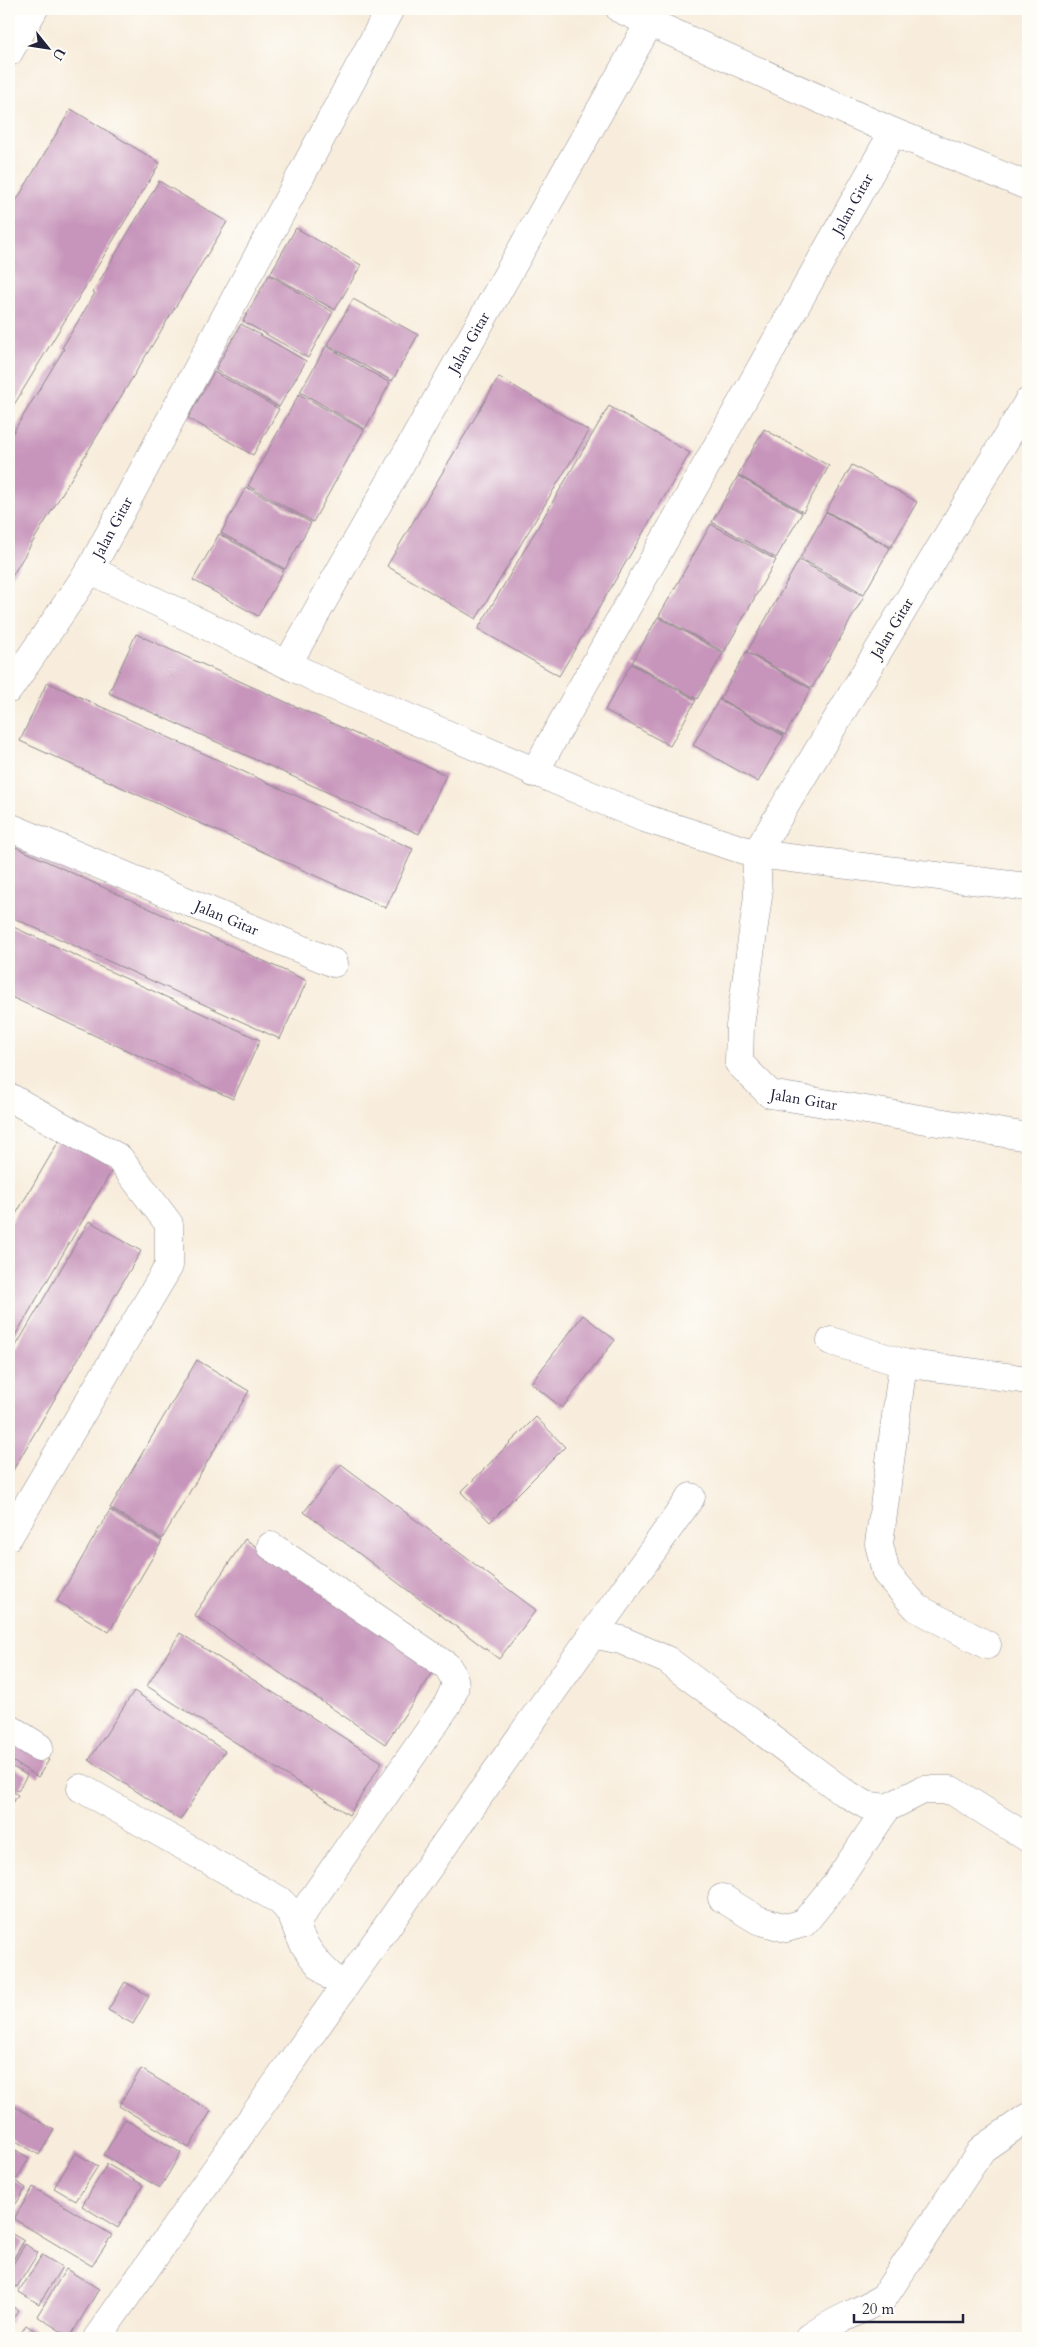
<svg xmlns="http://www.w3.org/2000/svg" width="1037" height="2347" viewBox="0 0 1037 2347" font-family="Cardo,serif">
<style>
.building{fill:#c795bb}
.lines{fill:none;stroke-linecap:round;stroke-linejoin:round}
.minor-casing{stroke:#8d888c;stroke-width:29}
.tertiary-casing{stroke:#8d888c;stroke-width:29}
.minor{stroke:#fff;stroke-width:28}
.tertiary{stroke:#fff;stroke-width:28}
.labels{text-anchor:middle;stroke-width:4.5;stroke-linejoin:round;paint-order:stroke}
.street-label{font-size:15px;fill:#22223b;stroke:#fdfcf7}
</style>
<rect width="100%" height="100%" fill="#fdfcf7"/>
<filter id="ink" filterUnits="userSpaceOnUse"><feTurbulence type="fractalNoise" baseFrequency=".02" numOctaves="2"/><feDisplacementMap in="SourceGraphic" scale="10" xChannelSelector="R" yChannelSelector="G"/><feConvolveMatrix kernelMatrix="1 2 1 2 8 2 1 2 1" color-interpolation-filters="sRGB"/></filter>
<filter id="wash" filterUnits="userSpaceOnUse"><feTurbulence type="fractalNoise" baseFrequency=".0096" numOctaves="4" result="noise"/><feDisplacementMap in="SourceGraphic" scale="20" xChannelSelector="R" yChannelSelector="G"/><feGaussianBlur stdDeviation="1.12" result="paint"/><feColorMatrix in="noise" values="0 0 0 0 0 0 0 0 0 0 0 0 0 0 0 0 0 1.4 0 .05"/><feComposite in="paint" operator="in"/></filter>
<g filter="url(#wash)">
<rect width="100%" height="100%" fill="#f8eddc"/>
<g id="blocks">
<g class="building">
<path d="M71,109L160,163L9,413V213Z"/>
<path d="M159,181L227,222L9,581V439L64,349L62,348L95,293L93,292Z"/>
<path d="M296,228L361,265L335,310L270,274Z"/>
<path d="M269,275L333,312L308,358L243,321Z"/>
<path d="M353,299L418,335L392,381L327,345Z"/>
<path d="M241,324L306,361L279,407L215,370Z"/>
<path d="M326,346L390,383L365,429L300,392Z"/>
<path d="M214,372L279,409L253,455L188,418Z"/>
<path d="M499,377L589,431L476,619L387,566Z"/>
<path d="M299,394L364,430L313,522L248,486Z"/>
<path d="M609,406L690,453L559,676L478,629Z"/>
<path d="M764,429L829,466L803,512L738,475Z"/>
<path d="M852,465L917,502L891,547L826,511Z"/>
<path d="M738,476L802,513L776,558L712,522Z"/>
<path d="M246,487L311,523L285,569L221,533Z"/>
<path d="M826,512L890,548L864,594L800,558Z"/>
<path d="M711,524L776,560L724,652L659,616Z"/>
<path d="M219,534L284,570L258,616L193,580Z"/>
<path d="M799,560L864,596L812,688L747,652Z"/>
<path d="M658,617L723,653L697,699L632,663Z"/>
<path d="M136,634L446,775L419,834L109,693Z"/>
<path d="M746,652L811,689L785,735L720,699Z"/>
<path d="M631,664L696,700L670,746L605,710Z"/>
<path d="M47,682L413,849L386,908L20,741Z"/>
<path d="M719,699L784,736L758,782L693,745Z"/>
<path d="M9,844L307,981L280,1039L9,916Z"/>
<path d="M9,925L260,1040L233,1099L9,996Z"/>
<path d="M63,1134L115,1165L9,1346V1226Z"/>
<path d="M89,1221L141,1251L9,1477V1358Z"/>
<path d="M583,1315L615,1340L562,1408L531,1383Z"/>
<path d="M197,1360L249,1391L162,1539L110,1508Z"/>
<path d="M536,1417L565,1447L490,1522L461,1492Z"/>
<path d="M341,1464L536,1610L499,1659L304,1512Z"/>
<path d="M110,1510L162,1541L109,1632L57,1601Z"/>
<path d="M245,1539L436,1668L385,1744L194,1615Z"/>
<path d="M180,1633L382,1762L349,1815L147,1686Z"/>
<path d="M134,1691L225,1751L180,1820L89,1760Z"/>
<path d="M9,1736L49,1760L38,1777L9,1759Z"/>
<path d="M9,1765L27,1775L18,1791L9,1786Z"/>
<path d="M9,1789L18,1795L9,1809Z"/>
<path d="M125,1982L149,1996L133,2024L108,2010Z"/>
<path d="M141,2069L211,2111L189,2148L119,2106Z"/>
<path d="M14,2106L54,2130L39,2155L9,2137V2114Z"/>
<path d="M125,2119L181,2153L160,2188L104,2155Z"/>
<path d="M9,2146L29,2158L17,2179L9,2174Z"/>
<path d="M75,2153L98,2166L76,2201L54,2188Z"/>
<path d="M107,2164L143,2185L118,2228L82,2206Z"/>
<path d="M9,2177L26,2188L16,2204L9,2199Z"/>
<path d="M33,2187L112,2235L92,2266L14,2219Z"/>
<path d="M9,2232L24,2241L9,2267Z"/>
<path d="M25,2244L38,2253L17,2287L9,2283V2271Z"/>
<path d="M42,2255L62,2267L39,2304L19,2292Z"/>
<path d="M66,2269L99,2289L70,2337L37,2316Z"/>
<path d="M9,2305L18,2310L9,2325Z"/>
<path d="M26,2325L47,2338H18Z"/>
</g>
</g>
</g>
<g filter="url(#ink)">
<use href="#blocks" fill-opacity="0" stroke="#8d888c" stroke-width="1"/>
<g class="lines">
<g class="minor-casing">
<g id="minor">
<path d="M620,9L893,132L1028,186"/>
<path id="s1" d="M1028,402L756,854L758,896L740,1026L739,1063L770,1094L1028,1137"/>
<path d="M90,570L322,681L644,818L756,854L1028,887"/>
<path id="s2" d="M288,663L650,22"/>
<path id="s3" d="M9,689L90,570L390,9"/>
<path id="s4" d="M534,773L893,132"/>
<path id="s5" d="M9,827L334,963"/>
<path d="M9,1097L119,1158L169,1224V1266L9,1536"/>
<path d="M831,1341L903,1363L1028,1380"/>
<path d="M903,1363L879,1544L886,1573L917,1608L987,1645"/>
<path d="M271,1546L447,1666C459,1683 456,1687 447,1705L296,1923"/>
<path d="M593,1634L691,1497"/>
<path d="M9,1728L39,1747"/>
<path d="M81,1788L279,1900C297,1916 293,1925 304,1944C314,1961 328,1975 344,1987"/>
<path d="M722,1898L758,1920L786,1928L804,1923L837,1882L887,1808L923,1790H951L1028,1838"/>
<path d="M97,2338L593,1634L621,1640L667,1660L842,1791L866,1805L887,1808"/>
<path d="M809,2338C832,2321 860,2312 884,2297L982,2149L1028,2117"/>
</g>
</g>
<g class="tertiary-casing">
<path id="tertiary" d="M9,52L34,9"/>
</g>
<use href="#minor" class="minor"/>
<use href="#tertiary" class="tertiary"/>
</g>
</g>
<g class="labels">
<g class="street-label">
<text dy="5" stroke="none"><textPath href="#s4" startOffset="652">Jalan Gitar</textPath></text>
<text dy="5" stroke="none"><textPath href="#s2" startOffset="368">Jalan Gitar</textPath></text>
<text dy="5" stroke="none"><textPath href="#s3" startOffset="192">Jalan Gitar</textPath></text>
<text transform="translate(892 628) rotate(-59)" y="5">Jalan Gitar</text>
<text dy="5" stroke="none"><textPath href="#s5" startOffset="236">Jalan Gitar</textPath></text>
<text dy="5" stroke="none"><textPath href="#s1" startOffset="816">Jalan Gitar</textPath></text>
</g>
</g>
<rect width="1037" height="2347" fill="none" stroke="#fdfcf7" stroke-width="30"/>
<g transform="translate(48 48) rotate(120)" stroke="#fdfcf7" stroke-width="4" paint-order="stroke">
<path d="M0-4L9 19L0 12L-9 19Z" fill="#22223b"/>
<text y="-8" font-size="14" font-weight="bold" text-anchor="middle" fill="#22223b">U</text>
</g>
<path d="M854 2314v8h109v-8" fill="none" stroke="#22223b" stroke-width="2.5"/>
<text x="862" y="2314" font-size="15" fill="#22223b" stroke="#fdfcf7" stroke-width="4" paint-order="stroke">20 m</text>
</svg>
